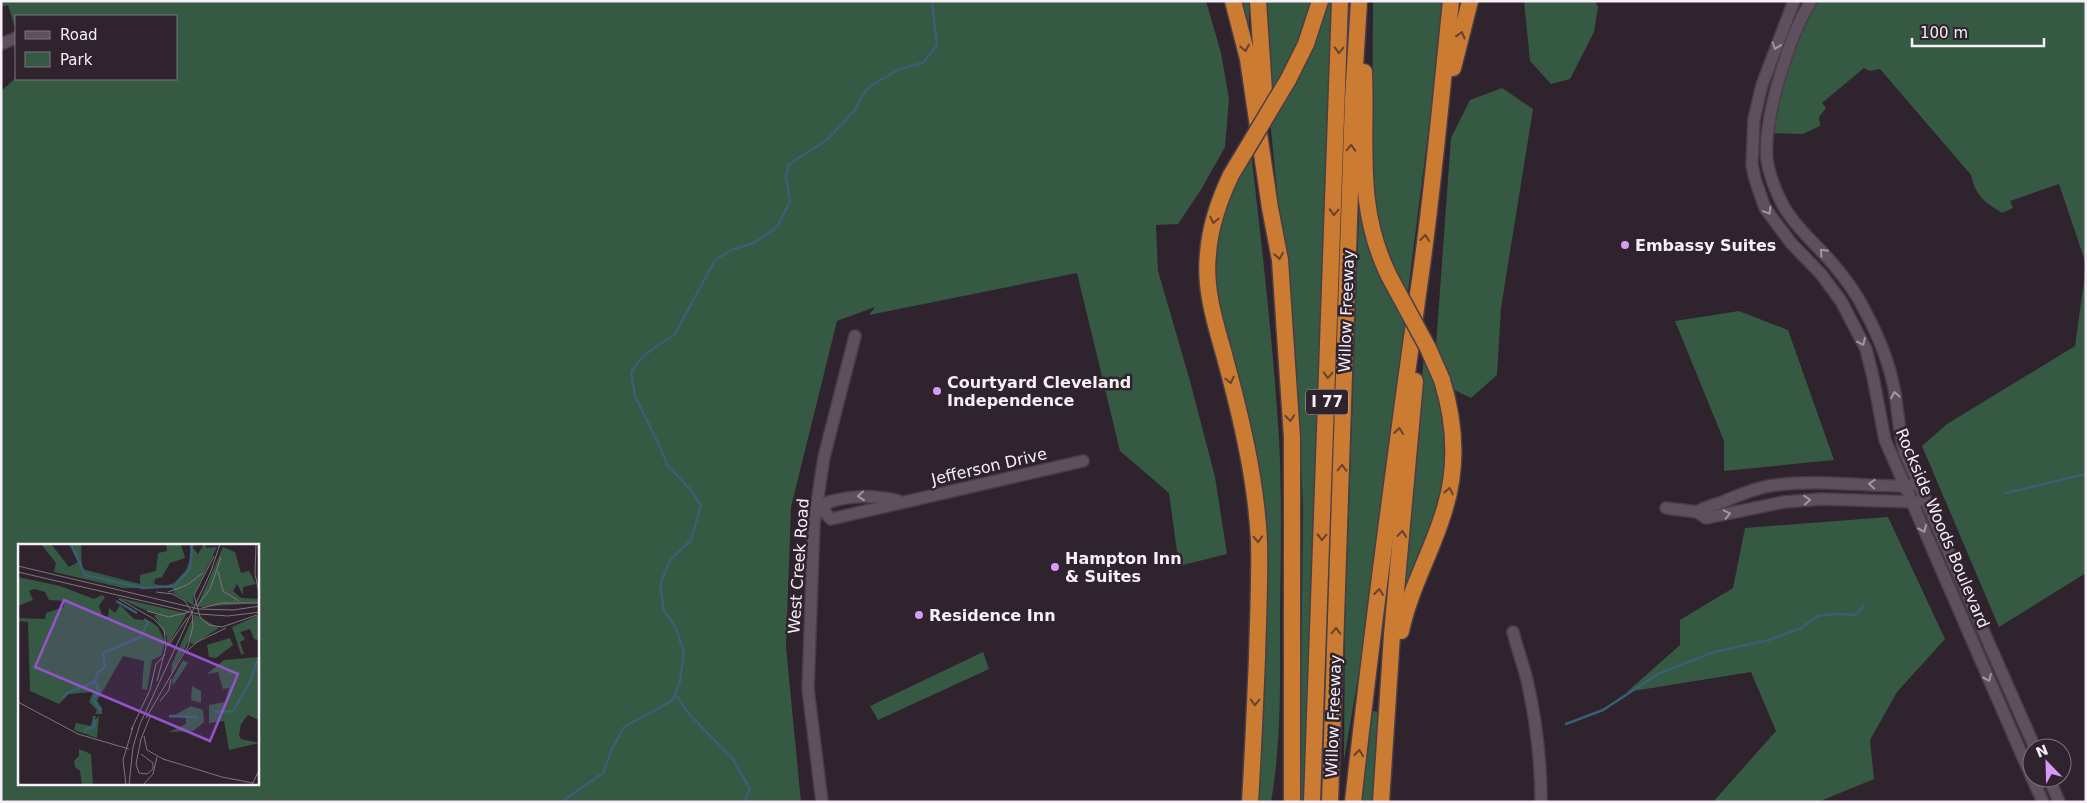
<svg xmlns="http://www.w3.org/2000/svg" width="2087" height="803" viewBox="0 0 2087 803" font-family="'DejaVu Sans',sans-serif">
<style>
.green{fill:#365943;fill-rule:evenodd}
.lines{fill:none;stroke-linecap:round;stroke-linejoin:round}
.stream{stroke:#395f75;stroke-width:2.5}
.minor-casing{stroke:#483e48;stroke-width:14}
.highway-casing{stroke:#483e48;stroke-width:19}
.minor{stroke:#5e505d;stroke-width:11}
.highway{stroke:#cc7b33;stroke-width:16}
.highway-bridge-casing{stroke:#483e48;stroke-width:19;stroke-linecap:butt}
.highway-bridge{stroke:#cc7b33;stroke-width:16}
.oneway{stroke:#664230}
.oneway2{stroke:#a398a2}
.poi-dot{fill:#d99af7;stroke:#2f232e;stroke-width:2}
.labels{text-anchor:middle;stroke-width:5;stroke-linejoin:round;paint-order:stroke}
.shield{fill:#2f232e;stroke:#bbb2bb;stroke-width:1}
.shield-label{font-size:15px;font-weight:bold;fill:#f7eff7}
.poi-label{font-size:16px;font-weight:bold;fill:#f7eff7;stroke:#2f232e;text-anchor:start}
.street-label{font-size:16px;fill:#f7eff7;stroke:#2f232e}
.inset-river{fill:none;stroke:#395f75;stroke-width:2.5}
.inset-road{fill:none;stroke:#7f757e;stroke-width:1}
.view{fill:#9453ca;fill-opacity:0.15;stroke:#9453ca;stroke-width:2.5}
.inset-edge{fill:none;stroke:#f7eff7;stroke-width:2.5}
</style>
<rect width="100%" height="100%" fill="#2f232e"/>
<g class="green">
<path d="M1,1H1206L1221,53L1229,99L1225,147L1202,188L1178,224L1156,225L1158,271L1190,381L1215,477L1227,554L1179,566L1169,493L1120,451L1077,273L869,315L875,307L837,321L791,507L786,647L801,802H1V91L16,78L176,79V16H16V31L8,5L1,7ZM19,546H258V784H19Z"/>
<path d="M1239,1H1249V32Z"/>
<path d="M1264,1H1311L1304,29L1292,59L1269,95Z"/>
<path d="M1324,1H1331L1306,802H1300L1303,508L1301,456L1293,351L1270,120Z"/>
<path d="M1373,1H1445L1407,299L1382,251L1372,187Z"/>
<path d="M1524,1H1595L1598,7L1594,32L1570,79L1551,84L1530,61Z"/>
<path d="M1815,1H2086V264L2059,184L2010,201L2013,208L2002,213C1985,202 1976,197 1971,175L1880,69L1870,71L1864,68L1822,103L1826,108L1819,117L1820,126L1803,134L1772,133C1783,88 1791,41 1815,1Z"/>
<path d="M1502,88L1533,109L1501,308L1497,375L1471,398L1454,390L1436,346L1451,138L1470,100Z"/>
<path d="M1251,152C1262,247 1273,343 1279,438C1282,496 1281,555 1280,613C1280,676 1282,739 1271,802H1253L1263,598L1215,297L1214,248L1227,196Z"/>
<path d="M1360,186L1405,321L1360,666L1344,760L1345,624Z"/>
<path d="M2086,267V573L1999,627L1922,446L1947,424L2075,346Z"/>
<path d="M1739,311L1788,330L1834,460L1724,471V441L1675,321Z"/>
<path d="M1424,356L1440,395L1449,465L1429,539L1402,593Z"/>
<path d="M1888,517L1945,639L1897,692L1870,740L1874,779L1818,802H1713L1776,731L1751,672L1627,692L1680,645V620L1733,588L1745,528Z"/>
<path d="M983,652L989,669L878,720L870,706Z"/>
<path d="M1373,711L1379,712L1372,802H1361Z"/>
</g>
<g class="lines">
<g class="stream">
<path d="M2006,493L2086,474"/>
<path d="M675,694L689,714L732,758L750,789L744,802"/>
<path d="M1566,724L1603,710L1658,674L1714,652L1769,640L1801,628L1818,616L1836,614L1855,615L1864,606"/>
<path d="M561,802L603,773L612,749L624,727L672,701L680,681L684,652L675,626L664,611L660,585L670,560L691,540L701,505L689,488L668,466L659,445L635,396L631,372L643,356L675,334L715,260L731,250L754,243L778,226L790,201L786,176L789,164L827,140L855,110L861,97L870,86L900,69L923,63L937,45L932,1"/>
</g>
<g class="minor-casing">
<g id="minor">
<path d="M1794,1L1762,85L1754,119L1752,165L1755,179L1765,208L1791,243L1821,274L1841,301L1866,349L1873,377L1885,440L2032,778"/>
<path d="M1811,1C1789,36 1763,119 1767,160C1769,174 1778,198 1786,210C1798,230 1818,246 1833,264C1845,278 1857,294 1865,311C1878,335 1890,365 1895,393C1898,413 1899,433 1905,453L2035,748"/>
<path d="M1,44L16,38"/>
<path d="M1666,508L1697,512L1706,518L1784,502L1821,499L1917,502"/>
<path d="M823,510L831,519L1083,461"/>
<path d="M1697,512C1706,506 1715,505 1725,501C1739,495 1753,489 1769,486C1816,478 1864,487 1911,486"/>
<path d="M816,513L823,510L828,502C853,495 874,495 899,501"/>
<path d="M1513,632C1517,648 1523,664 1527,680C1536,720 1541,761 1541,802"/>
<path d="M2032,778L2043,802"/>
<path d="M2049,778L2059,802"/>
<path d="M822,802L808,689L814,523L824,457L855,336"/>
</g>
</g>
<g class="highway-casing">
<g id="highway">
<path d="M1233,1L1248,59L1270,208L1280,260L1292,438V802"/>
<path d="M1258,1L1265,106"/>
<path d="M1453,68L1470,1"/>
<path d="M1364,72C1367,146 1355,206 1389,276"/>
<path d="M1288,80L1306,44L1320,1"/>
<path d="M1231,175C1219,200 1210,226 1208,254C1204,290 1216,325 1225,358C1241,417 1256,479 1259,541C1260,580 1258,619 1257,658C1255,706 1253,754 1250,802"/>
<path d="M1401,631C1410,588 1433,550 1445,508C1458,465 1455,422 1442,380"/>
<path d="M1312,802L1340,1"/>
<path d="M1330,802L1353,100L1359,1"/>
<path d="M1353,802C1372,630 1395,458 1419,287C1433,192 1441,97 1451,1"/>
<path d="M1381,802L1392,635L1415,381"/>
</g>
</g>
<use href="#minor" class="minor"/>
<use href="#highway" class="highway"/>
<g class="highway-bridge-casing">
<g id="highway-bridge">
<path d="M1231,175L1288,80"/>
<path d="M1389,276L1428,348L1442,380"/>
</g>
</g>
<use href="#highway-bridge" class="highway-bridge"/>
</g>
<defs><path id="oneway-chevron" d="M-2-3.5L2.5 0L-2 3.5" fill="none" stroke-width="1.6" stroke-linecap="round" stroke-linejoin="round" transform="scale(1.25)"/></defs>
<g class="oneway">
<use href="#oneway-chevron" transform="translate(1461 35) rotate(-76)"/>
<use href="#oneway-chevron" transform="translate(1245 48) rotate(79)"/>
<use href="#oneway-chevron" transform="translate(1339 50) rotate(91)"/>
<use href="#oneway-chevron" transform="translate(1351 148) rotate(-88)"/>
<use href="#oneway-chevron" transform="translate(1334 212) rotate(92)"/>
<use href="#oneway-chevron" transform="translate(1214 220) rotate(103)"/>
<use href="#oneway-chevron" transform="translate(1425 238) rotate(-83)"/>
<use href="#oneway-chevron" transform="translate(1279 256) rotate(81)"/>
<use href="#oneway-chevron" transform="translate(1328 375) rotate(92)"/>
<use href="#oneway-chevron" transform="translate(1230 380) rotate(77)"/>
<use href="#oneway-chevron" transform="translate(1290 418) rotate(86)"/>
<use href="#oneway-chevron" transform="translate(1399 431) rotate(-83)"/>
<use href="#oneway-chevron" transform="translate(1342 468) rotate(-88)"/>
<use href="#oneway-chevron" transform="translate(1449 491) rotate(-79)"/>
<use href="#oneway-chevron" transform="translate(1402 534) rotate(-85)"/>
<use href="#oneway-chevron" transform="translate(1322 537) rotate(92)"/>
<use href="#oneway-chevron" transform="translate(1258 539) rotate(87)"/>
<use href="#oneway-chevron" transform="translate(1379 592) rotate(-83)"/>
<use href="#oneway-chevron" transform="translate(1336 631) rotate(-88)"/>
<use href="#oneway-chevron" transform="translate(1255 702) rotate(92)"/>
<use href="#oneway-chevron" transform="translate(1359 753) rotate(-83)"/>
</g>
<g class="oneway2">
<use href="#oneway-chevron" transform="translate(1776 46) rotate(109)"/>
<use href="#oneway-chevron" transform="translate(1768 211) rotate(59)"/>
<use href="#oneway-chevron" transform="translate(1823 252) rotate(-133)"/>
<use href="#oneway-chevron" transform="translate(1862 342) rotate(65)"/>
<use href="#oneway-chevron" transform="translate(1895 395) rotate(-100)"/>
<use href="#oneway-chevron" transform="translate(1872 484) rotate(-176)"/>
<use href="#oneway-chevron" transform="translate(861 496) rotate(174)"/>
<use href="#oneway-chevron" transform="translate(1807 500) rotate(-5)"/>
<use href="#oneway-chevron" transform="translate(1727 514) rotate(-13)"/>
<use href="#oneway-chevron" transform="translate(1923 529) rotate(67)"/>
<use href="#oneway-chevron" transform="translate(1988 678) rotate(66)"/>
</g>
<g class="poi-dot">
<circle cx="1625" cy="245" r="5"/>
<circle cx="937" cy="391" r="5"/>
<circle cx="1055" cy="567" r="5"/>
<circle cx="919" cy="615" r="5"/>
</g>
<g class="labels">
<rect class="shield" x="1306" y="389.5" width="42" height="25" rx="4"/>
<g class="shield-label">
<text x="1327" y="407">I 77</text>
</g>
<g class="poi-label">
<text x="1635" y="251">Embassy Suites</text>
<text x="947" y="388">Courtyard Cleveland<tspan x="947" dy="18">Independence</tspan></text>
<text x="1065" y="564">Hampton Inn<tspan x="1065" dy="18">&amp; Suites</tspan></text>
<text x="929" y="621">Residence Inn</text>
</g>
<g class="street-label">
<text transform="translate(1346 311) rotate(-88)" y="6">Willow Freeway</text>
<text transform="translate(989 466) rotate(-13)" y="6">Jefferson Drive</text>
<text transform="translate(1943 528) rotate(67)" y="6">Rockside Woods Boulevard</text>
<text transform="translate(798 566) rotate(-86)" y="6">West Creek Road</text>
<text transform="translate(1333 716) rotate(-88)" y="6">Willow Freeway</text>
</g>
</g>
<g transform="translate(18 544)">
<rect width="241" height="241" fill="#2f232e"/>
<path d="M23,0H33L51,23L60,18L51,0H63L64,25L122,40V31L138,27L140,9L149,7L148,0H163L167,14L152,19L144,33L137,35L136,40L147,42L156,39L168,26L173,13L172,0L180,10L186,0L189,4L199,3L175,52L176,62L156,49L155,44H105L36,28L38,19ZM205,3L217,8L223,29L231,27L238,40L225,43V51L219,40L215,47L223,54L241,55V59L179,63ZM0,33L42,42L76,55L84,51L87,53L81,62L84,71L90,73L91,64L97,69L102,61L116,75L132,77L140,83L147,98L143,112L134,116L129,146L124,145L126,117L105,112L79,157L84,164V170H77L79,166L71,158L75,148L51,150L41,160L12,147L10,78L0,77V74L27,75L28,69L46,63V57L31,56L27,48L16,45L11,47L15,56L0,62ZM98,53L167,69L155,72L134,69ZM169,69L149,103V93L136,71ZM176,70L201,84L176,100L172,99ZM241,71V96L236,95L232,85L222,88L227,95L222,98L226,110H223L214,83ZM175,73L174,90L153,131L154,120ZM212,94L215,101L198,114L191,113L189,101ZM241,113V176L230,171L223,180L221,191L223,195L241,199L211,206L206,177L191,179V161L207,158L211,144L205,145L200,128L189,130L206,116ZM165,116L170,119L155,141L154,136ZM174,142L183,147V159L173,156ZM173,162L185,166L186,178L175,187L151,188L168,180V174L157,171ZM75,172H78L77,176L81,172L79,194L56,186L58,179L73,182ZM61,205L73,210L75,241H64L62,227L57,223L56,217L61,212Z" fill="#365943"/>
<path class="inset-river" d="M53,0L67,31L125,44L157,42L172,25L174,0M98,57L119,69M78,139L81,148L75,155L83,167M45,153L49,149L77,138L80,128L87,123L85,109L123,93L130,78L126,75M196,168L215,167L232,138L239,117M151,172L180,173M67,189L68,185L76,183L77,176"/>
<path class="inset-road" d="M238,0L237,30L242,54M196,12L176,51L182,73L191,81L204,83L239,71M0,22L181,65L215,66L242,62M200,27L205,47L221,57M0,28L181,70L210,72L242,68M150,48L169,41L185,29M101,55L136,75L146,86L148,103L139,137M179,62L192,45L203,13M184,64L204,59H242M129,67L151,73L171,68M150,102L170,73M169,107L179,98L208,84M142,157L151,146L153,135M0,158L60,190L111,205M128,174L170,102L175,82L174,68L167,57L155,50L138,48M113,186L132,146L138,120L147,111M126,192L129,206L147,216M123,210L135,219V225L129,230L121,229L118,220L123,195L132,173M145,215L204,233L235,239M108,241L105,216L115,183M111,241L115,203L122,180L193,27L202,0M125,241L135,230L139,213M234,241L242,224"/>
<path class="view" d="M46,56L220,130L192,197L17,123Z"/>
<rect width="241" height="241" class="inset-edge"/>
</g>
<rect width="2087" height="803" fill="none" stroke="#f7eff7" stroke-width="5"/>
<rect x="15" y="15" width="162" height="65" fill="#2f232e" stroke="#7f757e"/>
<rect x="25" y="31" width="25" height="8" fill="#5e505d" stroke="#7f757e"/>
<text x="60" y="40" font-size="15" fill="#f7eff7">Road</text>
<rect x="25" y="52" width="25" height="15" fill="#365943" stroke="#7f757e"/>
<text x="60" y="65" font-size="15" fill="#f7eff7">Park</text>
<g transform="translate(2047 763) rotate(337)"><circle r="24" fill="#2f232e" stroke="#7f757e"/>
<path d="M0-4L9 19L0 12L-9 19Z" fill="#d99af7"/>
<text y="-8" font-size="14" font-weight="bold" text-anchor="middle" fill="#f7eff7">N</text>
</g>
<path d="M1912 38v8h132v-8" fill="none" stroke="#f7eff7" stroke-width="2.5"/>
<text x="1920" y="38" font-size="15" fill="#f7eff7" stroke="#2f232e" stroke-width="4" paint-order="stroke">100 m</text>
</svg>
